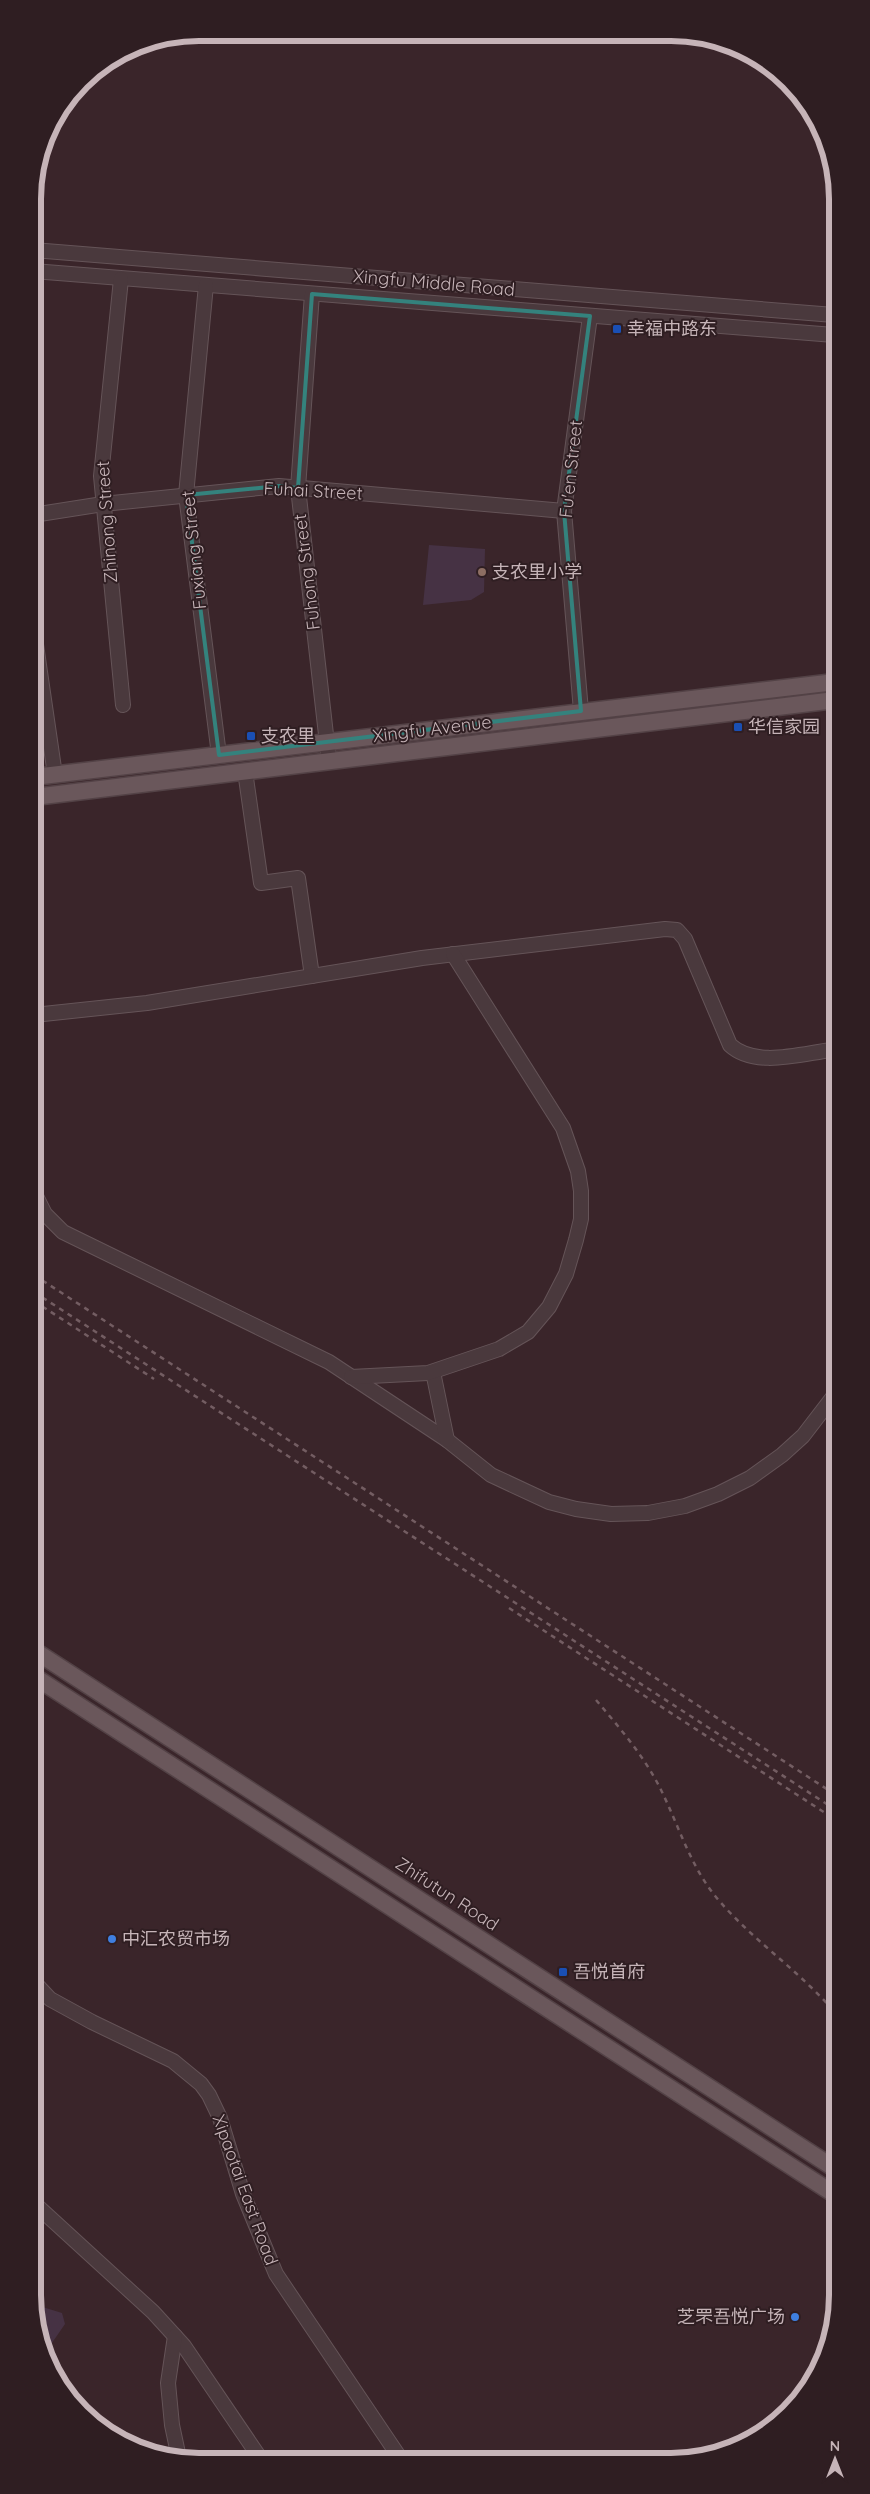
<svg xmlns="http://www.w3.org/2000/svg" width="870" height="2494" viewBox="0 0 870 2494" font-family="Quicksand,'Noto Sans SC',sans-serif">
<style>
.green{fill:#463244}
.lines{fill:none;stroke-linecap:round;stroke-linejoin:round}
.minor-casing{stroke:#655458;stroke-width:16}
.major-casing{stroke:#534246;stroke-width:19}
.minor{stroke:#4a393d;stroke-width:14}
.major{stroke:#6a575b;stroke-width:16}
.rail{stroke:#735d62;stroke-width:2.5;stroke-dasharray:5 5;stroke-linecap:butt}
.marked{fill:none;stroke:#34827d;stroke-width:4;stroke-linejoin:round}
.transit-dot{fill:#1a4fb4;stroke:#2f1e22;stroke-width:2}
.education-dot{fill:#8d6e63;stroke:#2f1e22;stroke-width:2}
.shop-dot{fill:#3f7fe0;stroke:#2f1e22;stroke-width:2}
.labels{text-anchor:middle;stroke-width:4;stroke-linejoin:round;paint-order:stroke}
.street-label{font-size:18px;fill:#c6b4b8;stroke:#2f1e22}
.poi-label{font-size:18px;fill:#c6b4b8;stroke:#2f1e22;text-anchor:start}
.rim{fill:none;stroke:#c6b4b8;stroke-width:6}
</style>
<rect width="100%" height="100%" fill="#3a252a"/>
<g class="green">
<path d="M429,545L485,549L484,592L471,600L423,605Z"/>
<path d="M36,2305L62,2313L65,2324L45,2353L36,2328Z"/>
<path d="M59,2384L82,2397L88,2418L81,2413Z"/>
</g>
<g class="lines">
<g class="minor-casing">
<g id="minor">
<path d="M33,250L834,315"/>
<path d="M33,271L834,335"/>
<path d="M121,279L101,476L123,705"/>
<path d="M206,285L186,495L219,755"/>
<path d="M312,294L298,488L329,761"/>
<path d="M33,296L35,271"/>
<path d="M33,515L103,504L279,486L564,511"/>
<path d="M33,624L55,775"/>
<path d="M581,711L564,511L590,316"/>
<path d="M245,771L261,883L298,878L312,976"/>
<path d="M34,1015L147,1003L422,958L665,929L677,930L685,939L730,1045C755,1068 800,1054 831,1050L835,1052"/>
<path d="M34,1192L45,1214L63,1232L329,1362L447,1440L491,1475L549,1502L576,1509L611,1514L648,1513L685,1506L718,1494L750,1478L782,1455L803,1436L836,1393"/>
<path d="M433,1372L447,1440"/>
<path d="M351,1377L428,1373L499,1349L528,1332L549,1307L566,1274L576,1240L581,1219V1191L578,1171L563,1128L453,954"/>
<path d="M35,1983L50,1999L92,2022L173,2061L201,2084L209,2095L220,2118L243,2194L276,2274L400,2458"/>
<path d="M36,2205L153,2312L184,2346L260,2458"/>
<path d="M175,2336L168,2383L172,2425L179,2458"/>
</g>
</g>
<g class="major-casing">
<g id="major">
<path d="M34,777L835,682"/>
<path d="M34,797L835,700"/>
<path d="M35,1651L837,2170"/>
<path d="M35,1677L837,2196"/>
</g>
</g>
<use href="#minor" class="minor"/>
<use href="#major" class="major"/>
<g class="rail">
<path d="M34,1275L836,1795"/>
<path d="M34,1292L836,1810"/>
<path d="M34,1301L154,1379"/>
<path d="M509,1608L836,1820"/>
<path d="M596,1700C619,1727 643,1755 659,1786C677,1821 688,1860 712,1892C748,1938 800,1970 837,2015"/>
</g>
</g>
<path class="marked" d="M312,294L590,316L564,511L581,711L219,755L186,495L279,486L298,488Z"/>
<g class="transit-dot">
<rect x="612" y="324" width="10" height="10" rx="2.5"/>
<rect x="733" y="722" width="10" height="10" rx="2.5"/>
<rect x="246" y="731" width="10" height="10" rx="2.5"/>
<rect x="558" y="1967" width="10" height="10" rx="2.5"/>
</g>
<circle class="education-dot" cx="482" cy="572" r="5"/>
<g class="shop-dot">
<circle cx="112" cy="1939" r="5"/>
<circle cx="795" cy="2317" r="5"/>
</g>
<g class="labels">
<g class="street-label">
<text transform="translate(434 283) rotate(5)" y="6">Xingfu Middle Road</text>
<text transform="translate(571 469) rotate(-84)" y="6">Fu'en Street</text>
<text transform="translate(313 491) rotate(3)" y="6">Fuhai Street</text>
<text transform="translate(107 522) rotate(-94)" y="6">Zhinong Street</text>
<text transform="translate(194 550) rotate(-96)" y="6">Fuxiang Street</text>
<text transform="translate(307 572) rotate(-97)" y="6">Fuhong Street</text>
<text transform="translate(432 729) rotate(-7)" y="6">Xingfu Avenue</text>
<text transform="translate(447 1894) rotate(33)" y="6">Zhifutun Road</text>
<text transform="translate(245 2190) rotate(70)" y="6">Xipaotai East Road</text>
</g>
<g class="poi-label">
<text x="627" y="335">幸福中路东</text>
<text x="492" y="578">支农里小学</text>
<text x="748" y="733">华信家园</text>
<text x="261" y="742">支农里</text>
<text x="122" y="1945">中汇农贸市场</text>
<text x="573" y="1978">吾悦首府</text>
<text x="785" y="2323" text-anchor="end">芝罘吾悦广场</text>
</g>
</g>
<path d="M0 0H870V2494H0ZM199 41H671A158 158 0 0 1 829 199V2295A158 158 0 0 1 671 2453H199A158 158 0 0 1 41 2295V199A158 158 0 0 1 199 41Z" fill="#2f1e22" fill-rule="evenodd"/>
<path class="rim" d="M199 41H671A158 158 0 0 1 829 199V2295A158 158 0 0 1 671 2453H199A158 158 0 0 1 41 2295V199A158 158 0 0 1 199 41Z"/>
<g transform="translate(835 2459)" stroke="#2f1e22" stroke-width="4" paint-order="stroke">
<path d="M0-4L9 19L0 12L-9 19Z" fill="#c6b4b8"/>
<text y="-8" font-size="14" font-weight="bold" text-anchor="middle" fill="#c6b4b8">N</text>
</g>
</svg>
